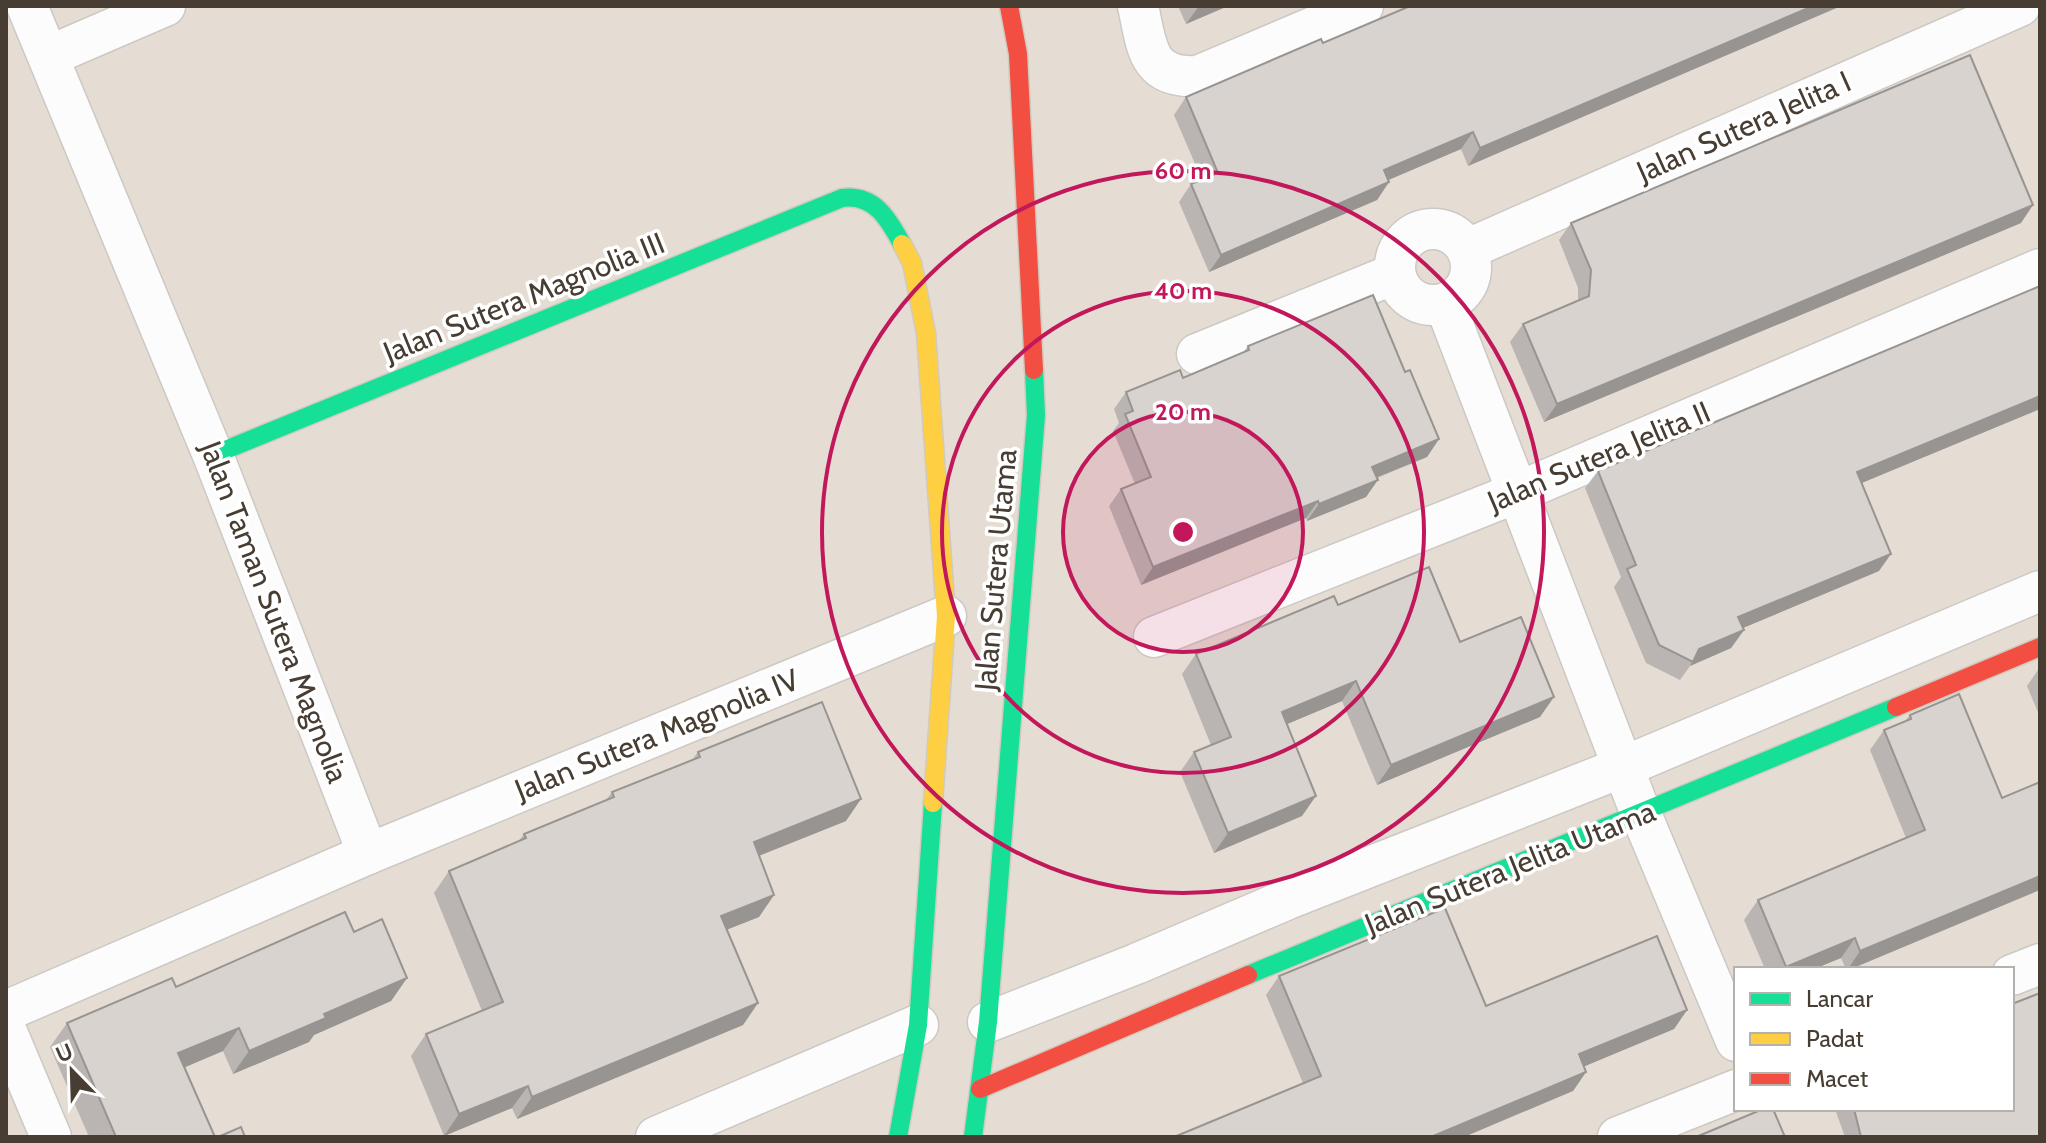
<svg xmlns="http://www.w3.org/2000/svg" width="2046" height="1143" viewBox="0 0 2046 1143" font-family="Cabin,sans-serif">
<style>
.residential{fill:#e5ddd4;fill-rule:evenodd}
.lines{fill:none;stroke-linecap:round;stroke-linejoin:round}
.street-casing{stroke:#ccc8c4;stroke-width:43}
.fast-casing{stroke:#d1cabf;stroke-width:21}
.slow-casing{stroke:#d1cabf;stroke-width:21}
.jam-casing{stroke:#d1cabf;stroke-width:21}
.street{stroke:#fdfcfc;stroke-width:40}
.fast{stroke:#16e098;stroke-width:18}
.slow{stroke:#ffcf43;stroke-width:18}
.jam{stroke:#f24e42;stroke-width:18}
.wall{fill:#bab5b2}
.shaded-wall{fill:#979491}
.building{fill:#d8d3cf;stroke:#979491;stroke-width:2}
.ring{fill:none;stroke:#c2185b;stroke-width:4}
.labels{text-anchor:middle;stroke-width:7;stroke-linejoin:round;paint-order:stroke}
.street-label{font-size:30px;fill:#473d33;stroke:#fff}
.centre{fill:#c2185b;stroke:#fff;stroke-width:4}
.ring-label{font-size:24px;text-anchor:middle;font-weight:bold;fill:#c2185b;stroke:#fff;stroke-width:7;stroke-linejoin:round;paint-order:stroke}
</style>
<rect width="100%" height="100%" fill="#f0ece8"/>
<path class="residential" d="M6,6H2040V1137H6ZM1736,969H2012V1109H1736Z"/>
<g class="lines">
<g class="street-casing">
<g id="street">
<path d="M27,6L213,455L368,854"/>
<path d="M1138,6C1147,46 1146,79 1198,76L1363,6"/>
<path d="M49,56L165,6"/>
<circle cx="1433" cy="267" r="38"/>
<path d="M1468,249L2020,6"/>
<path d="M1445,304L1641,814L1736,1041"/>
<path d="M1197,354L1394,274"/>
<path d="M1154,637L1516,493L2040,269"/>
<path d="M2012,975L2040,964"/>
<path d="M6,1011L368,854L946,616"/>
<path d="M988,1022L1136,964L1288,899L1623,767L2040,591"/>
<path d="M6,1030L51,1137"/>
<path d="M656,1137L918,1025"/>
<path d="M1618,1137L1736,1090"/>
</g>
</g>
<g class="fast-casing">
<g id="fast">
<path d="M213,455L842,198C874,194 888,218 902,244"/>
<path d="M1248,975L1896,707"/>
<path d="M898,1137L918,1025L933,803"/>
<path d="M973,1137L988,1022L1036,415L1034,370"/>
</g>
</g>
<g class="slow-casing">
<path id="slow" d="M902,244L912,263L926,333L946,616L933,803"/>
</g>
<g class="jam-casing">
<g id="jam">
<path d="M1009,6L1018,54L1034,370"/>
<path d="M1896,707L2040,647"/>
<path d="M980,1089L1248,975"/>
</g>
</g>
<use href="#street" class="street"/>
<use href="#fast" class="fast"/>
<use href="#slow" class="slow"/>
<use href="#jam" class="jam"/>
</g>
<g class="wall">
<path d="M1178,6H1228L1186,24Z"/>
<path d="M1841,6L1468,166L1461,149L1388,180L1389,182L1377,200L1209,272L1179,202L1191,184L1202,180L1174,115L1186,97L1323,43Z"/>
<path d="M1571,223H2021L1544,422L1510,342L1523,324L1578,301V288L1559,240Z"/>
<path d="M2040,286V409L1862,482L1879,571L1743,628L1744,630L1731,648L1690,666L1680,680L1646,663L1614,587L1621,577L1585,488L1598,471Z"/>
<path d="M1248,346L1405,372L1439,439L1427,457L1377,478L1366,497L1307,521L1306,518L1141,585L1109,506L1121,489L1135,484L1113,431L1119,423L1114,409L1126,392L1183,378L1243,353Z"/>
<path d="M1338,605L1460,642L1540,717L1377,785L1342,701L1287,724L1302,816L1214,853L1180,772L1194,752L1211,745L1182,674L1196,654Z"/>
<path d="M2040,667V717L2027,686Z"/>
<path d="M1910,715L2002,798L1851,969H1846L1841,958L1814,969H1765L1744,920L1758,900L1906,838L1870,750L1884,730L1905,721Z"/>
<path d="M698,752L846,821L759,856L774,895L759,917L727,929L758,1003L743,1025L517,1119L512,1108L444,1136L411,1056L426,1034L482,1011L434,893L449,871L518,842L524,834L606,800L612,792L692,760Z"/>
<path d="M1279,976L1486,1006L1687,1010L1674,1029L1584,1066L1586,1072L1573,1091L1303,1083L1266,995Z"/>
<path d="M407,978L391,1001L314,1035L309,1042L233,1074L223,1051L185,1067L215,1137H89L50,1047L67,1023L176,987Z"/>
<path d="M1835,1109H2012L2040,1137H1845Z"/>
</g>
<g class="shaded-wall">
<path d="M1199,6H1228L1186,24Z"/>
<path d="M1813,6H1841L1468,166L1480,148Z"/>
<path d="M1473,132L1461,149L1372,187L1384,170Z"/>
<path d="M1389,182L1377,200L1209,272L1221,255Z"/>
<path d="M2033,205L2021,223L1544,422L1557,404Z"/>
<path d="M2040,396V409L1845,490L1857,472Z"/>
<path d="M1439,439L1427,457L1360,484L1372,467Z"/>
<path d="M1378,480L1366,497L1307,521L1319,504Z"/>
<path d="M1318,501L1306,518L1141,585L1153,567Z"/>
<path d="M1891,554L1879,571L1726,635L1738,617Z"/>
<path d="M1744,630L1731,648L1690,666L1699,649Z"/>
<path d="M1356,681L1342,701L1268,732L1282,712Z"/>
<path d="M1554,697L1540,717L1377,785L1391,765Z"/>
<path d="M1316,796L1302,816L1214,853L1228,833Z"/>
<path d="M861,799L846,821L738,864L754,842Z"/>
<path d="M2040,876V890L1851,969H1848L1860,951Z"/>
<path d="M774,895L759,917L706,938L721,916Z"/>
<path d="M1855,938L1841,958L1814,969H1784L1786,967Z"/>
<path d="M407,978L391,1001L314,1035L309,1042L233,1074L249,1051L324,1014Z"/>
<path d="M758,1003L743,1025L517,1119L532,1097Z"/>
<path d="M1687,1010L1674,1029L1566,1074L1579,1054Z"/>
<path d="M239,1028L223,1051L162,1077L178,1053Z"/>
<path d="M1586,1072L1573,1091L1464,1137H1431Z"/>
<path d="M528,1086L512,1108L444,1136L459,1114Z"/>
</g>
<g class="building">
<path d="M1410,6H1813L1480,148L1473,132L1384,170L1389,182L1221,255L1191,184L1218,173L1186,97L1321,39L1323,43Z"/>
<path d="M1970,55L2033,205L1557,404L1523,324L1589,296L1591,270L1571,223Z"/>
<path d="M2040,286V396L1857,472L1891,554L1738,617L1744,630L1699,649L1693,662L1659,645L1627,569L1636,565L1598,471Z"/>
<path d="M1373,295L1405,372L1410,370L1439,439L1372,467L1378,480L1319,504L1318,501L1153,567L1121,489L1151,477L1125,414L1133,411L1126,392L1180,370L1183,378L1249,350L1248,346Z"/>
<path d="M1429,567L1460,642L1521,617L1554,697L1391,765L1356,681L1282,712L1316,796L1228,833L1194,752L1231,737L1196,654L1334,596L1338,605Z"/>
<path d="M1959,694L2002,798L2040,782V876L1860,951L1855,938L1786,967L1758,900L1925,830L1884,730L1911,719L1910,715Z"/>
<path d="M822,702L861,799L754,842L774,895L721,916L758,1003L532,1097L528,1086L459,1114L426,1034L503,1002L449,871L526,838L524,834L614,797L612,792L700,757L698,752Z"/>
<path d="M1445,908L1486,1006L1657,936L1687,1010L1579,1054L1586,1072L1431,1137H1174L1321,1076L1279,976Z"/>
<path d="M345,912L354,932L382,919L407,978L324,1014L326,1018L249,1051L239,1028L178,1053L215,1137H116L67,1023L172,978L176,987Z"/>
<path d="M2040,993V1137H1861L1854,1109H2012V1004Z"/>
<path d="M1763,1109H1773L1785,1137H1696Z"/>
<path d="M241,1127L245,1137H218Z"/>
</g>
<circle cx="1183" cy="532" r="120" fill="#c2185b" fill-opacity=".12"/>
<g class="ring">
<circle cx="1183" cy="532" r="120"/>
<circle cx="1183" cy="532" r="241"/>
<circle cx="1183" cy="532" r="361"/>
</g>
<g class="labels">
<g class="street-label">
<text transform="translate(1744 127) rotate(-24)" y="10">Jalan Sutera Jelita I</text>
<text transform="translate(524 298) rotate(-22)" y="10">Jalan Sutera Magnolia III</text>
<text transform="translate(1599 457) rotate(-23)" y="10">Jalan Sutera Jelita II</text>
<text transform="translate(996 570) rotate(-85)" y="10">Jalan Sutera Utama</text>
<text transform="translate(274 612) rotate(69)" y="10">Jalan Taman Sutera Magnolia</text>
<text transform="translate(657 735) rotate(-22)" y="10">Jalan Sutera Magnolia IV</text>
<text transform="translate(1510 868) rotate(-22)" y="10">Jalan Sutera Jelita Utama</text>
</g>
</g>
<circle cx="1183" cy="532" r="12" class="centre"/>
<g class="ring-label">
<text x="1183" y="179">60 m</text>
<text x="1183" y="299">40 m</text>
<text x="1183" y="420">20 m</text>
</g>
<rect width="2046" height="1143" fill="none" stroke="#473d33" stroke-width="16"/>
<rect x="1734" y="967" width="280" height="144" fill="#ffffff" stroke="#b5b1ad" stroke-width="2"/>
<rect x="1750" y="993" width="40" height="12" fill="#16e098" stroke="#b5b1ad" stroke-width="2"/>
<text x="1806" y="1007" font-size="24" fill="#473d33">Lancar</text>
<rect x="1750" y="1033" width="40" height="12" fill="#ffcf43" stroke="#b5b1ad" stroke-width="2"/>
<text x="1806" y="1047" font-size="24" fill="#473d33">Padat</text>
<rect x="1750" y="1073" width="40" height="12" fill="#f24e42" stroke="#b5b1ad" stroke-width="2"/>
<text x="1806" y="1087" font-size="24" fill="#473d33">Macet</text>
<g transform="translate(72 1071) rotate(337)" stroke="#ffffff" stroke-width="6" paint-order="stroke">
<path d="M0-6L14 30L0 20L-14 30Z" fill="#473d33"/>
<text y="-12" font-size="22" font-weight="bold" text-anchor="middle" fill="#473d33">U</text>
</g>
</svg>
